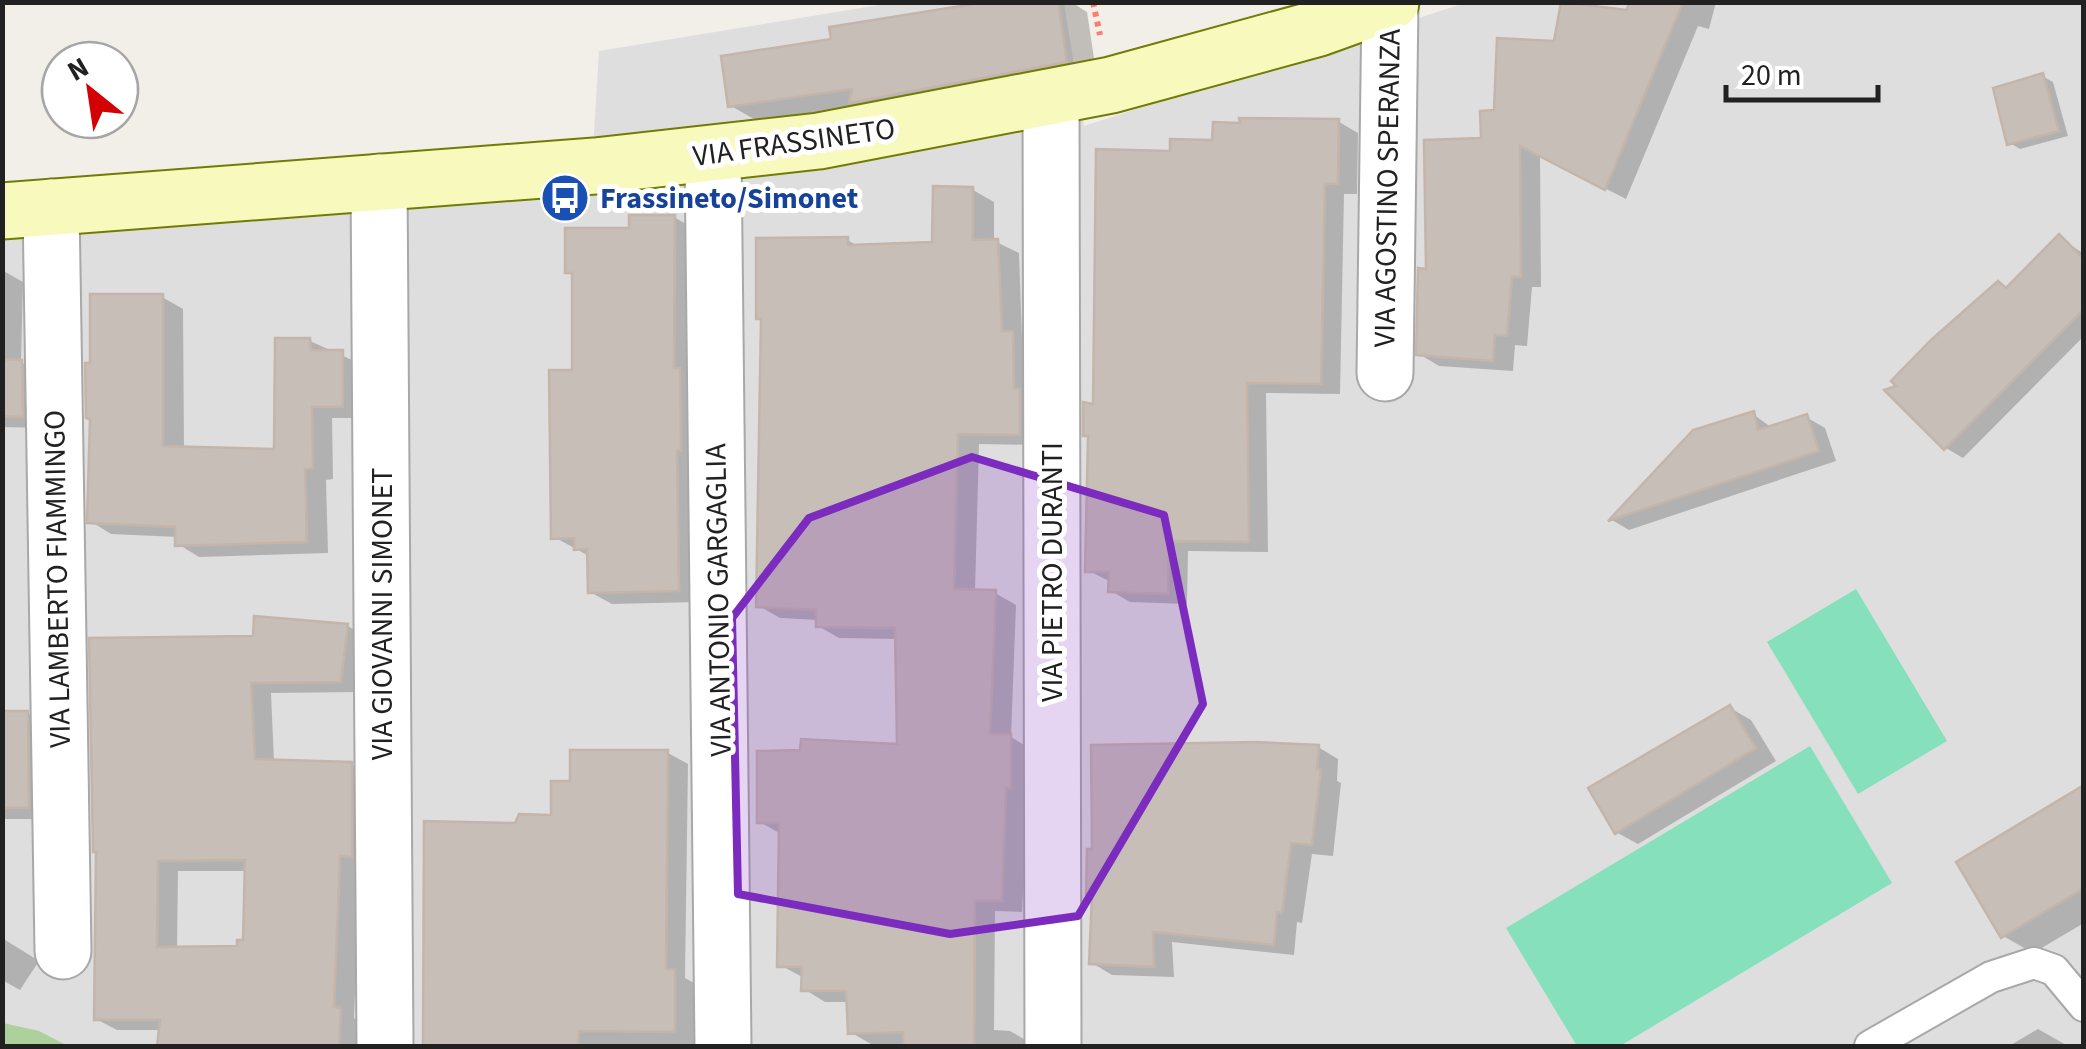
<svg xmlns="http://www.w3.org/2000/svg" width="2086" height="1049" viewBox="0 0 2086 1049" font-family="'Source Sans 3',sans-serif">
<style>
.residential{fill:#dfdede}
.forest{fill:#add19d}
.pitch{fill:#86e0bc}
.shadow{fill:#0003;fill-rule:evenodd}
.building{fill:#c7beb7;stroke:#c4b5aa;stroke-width:2.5;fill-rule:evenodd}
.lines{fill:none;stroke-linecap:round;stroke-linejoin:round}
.lane-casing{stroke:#a8a8a8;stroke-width:34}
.street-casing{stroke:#a8a8a8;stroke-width:59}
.secondary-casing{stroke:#717c04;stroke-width:59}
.path{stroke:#fb7c70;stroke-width:6;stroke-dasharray:5 5;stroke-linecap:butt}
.lane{stroke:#fff;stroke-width:30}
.street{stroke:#fff;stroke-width:55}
.secondary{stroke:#f8fabd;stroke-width:55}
.marked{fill:#7b2cbf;fill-opacity:0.2;stroke:#7b2cbf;stroke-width:8;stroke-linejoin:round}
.labels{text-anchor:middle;stroke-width:10;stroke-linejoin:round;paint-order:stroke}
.street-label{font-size:30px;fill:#212121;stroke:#fff}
.transit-label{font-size:30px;font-weight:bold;fill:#164399;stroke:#fff;text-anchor:start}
</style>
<rect width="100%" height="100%" fill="#f2eee8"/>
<path class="residential" d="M891,3H1064L1084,126L1465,3H2083V1046H3V235L591,183L599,51Z"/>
<path class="forest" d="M3,1023L39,1031L68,1046H3Z"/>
<g class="pitch">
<path d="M1856,589L1947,741L1858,794L1767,642Z"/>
<path d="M1810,746L1892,883L1620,1046H1577L1506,928Z"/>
</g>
<g class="shadow">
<path d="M1002,2H1071L1087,12L1097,78L761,123L731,106L834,41Z"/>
<path d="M1563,2L1629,13L1631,2H1716L1709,29L1698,26L1626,199L1540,155L1541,287H1532L1527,346L1515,345L1513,371L1439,366L1419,354L1428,271L1496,113L1556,44Z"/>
<path d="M2042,76L2053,82L2068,136L2020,149L2010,143Z"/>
<path d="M1339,122L1358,133L1357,194H1344L1340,394L1266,393L1268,552L1188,551L1187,604L1130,602L1111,591V582L1087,570L1096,407L1172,154L1215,143Z"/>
<path d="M973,190L994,202V241L1019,253L1022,339L1034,346L1041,445L979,444L975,592L995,593L1016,605L1011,737L1031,749L1022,912L995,911L994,1030L1010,1031L1031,1043V1046L871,1044L850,1032L849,1002H825L804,989V978L780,965L781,834L760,822L900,746L898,639L839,638L818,626L819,620L780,618L759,606L763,321L759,318L847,240L860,247L934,244Z"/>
<path d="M674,217L696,230L699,602L612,604L590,592L589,556L554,537L575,372V276L568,272L631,230Z"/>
<path d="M2059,237L2084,254V336L1963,458L1946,448L1900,387L2008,289Z"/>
<path d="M2,270L23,282L21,362L43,375L44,428L2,427Z"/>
<path d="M162,297L183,309L184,449L277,452L310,341L363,365V418H332L333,479L326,480L328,553L199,557L178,544V537L111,534L90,521Z"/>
<path d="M1753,414L1772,428L1806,417L1825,428L1836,461L1629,530L1612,520L1695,433Z"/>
<path d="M348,626L368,638L361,692L271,693L274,762L351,765L371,776L360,866L354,1018L360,1022L359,1046H161V1030H117L96,1019L99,852L255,638ZM178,871H247L245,943L239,948L177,949Z"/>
<path d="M1730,708L1751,720L1776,761L1638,844L1616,832Z"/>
<path d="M27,713L49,726L50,819H2V714Z"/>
<path d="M1318,747L1338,759L1337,781L1341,783L1333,856L1312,854L1302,923L1297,922L1294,955L1172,942L1174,977L1112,975L1092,963L1094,897L1089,894Z"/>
<path d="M668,753L688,764L685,978L694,983V1046H426L427,824L516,825L554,818L572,784Z"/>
<path d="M2084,788V923L2033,953L2003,936Z"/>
<path d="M2,938L39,961L20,990L2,980Z"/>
<path d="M2038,1029L2068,1046H2009Z"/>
</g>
<g class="building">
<path d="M986,2H1058L1067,62L849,103L852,89L728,107L721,56L831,39L829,27Z"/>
<path d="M1561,2L1627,10L1629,2H1683L1605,190L1520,146L1521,277H1512L1507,336L1495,335L1493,361L1416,355L1418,268L1426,269L1424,140L1481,138L1480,111L1494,110L1497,38L1554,41Z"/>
<path d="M2043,73L2059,131L2007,145L1993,88Z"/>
<path d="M1239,118L1339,119L1338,184H1325L1321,384L1247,383L1249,542L1169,541L1168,594L1108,592L1109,572H1085L1088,436H1083V402L1093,404L1096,149L1170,151V139L1212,140L1213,122L1240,123Z"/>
<path d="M933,186L973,187V240L998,239L1002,331H1013L1014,388L1020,389V435L958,434L954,589L996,590L990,734H1011V788H1006L1002,901H975L974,1046H903V1032L848,1034L846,991H801L802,967H777L779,823H757V751L800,750L801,739L897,744L895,628L816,627V610L756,607L761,319H756V238L848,237V245L932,242Z"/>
<path d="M629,215H675L674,368H680L681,451H677L679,591L588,593L587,549L574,550V538L551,539L549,370H572V273H565V228H629Z"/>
<path d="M2059,234L2084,259V309L1944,450L1884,390L1896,386L1891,381L1931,340L1998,281L2006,288Z"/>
<path d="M90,294H163V446L274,449L275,338H310L311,350H343V407H312L313,468L305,469L307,542L175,546V527L87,523L90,419L86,418L85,363H90Z"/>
<path d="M2,359L22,360L23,417L2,416Z"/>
<path d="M1754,411L1758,430L1807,414L1819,451L1608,521L1693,430Z"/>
<path d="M254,616L348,624L341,682L251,683L255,759L352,762V857L340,856L334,1007L341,1008L339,1046H157L160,1020H94L96,852H93L89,638L253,636ZM245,860L243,940H237V946L157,947L158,861Z"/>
<path d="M1730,705L1756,748L1615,834L1588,788Z"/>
<path d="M2,711H28L29,808H2Z"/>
<path d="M1255,742L1319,745L1317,769H1321L1312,845L1291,843L1282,913L1277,912L1274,945L1153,932L1154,967L1089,964L1092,895H1086L1087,849H1092L1091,745Z"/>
<path d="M570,750H668L666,969H675V1032L579,1031L578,1046H423L424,821L515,823L519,814L551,815V781H570Z"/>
<path d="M2084,785V888L2001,938L1956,862Z"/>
</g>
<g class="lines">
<g class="lane-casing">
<path id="lane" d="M1870,1046L1991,977L2034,963L2054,970L2084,1006"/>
</g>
<g class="street-casing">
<g id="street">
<path d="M1051,98L1053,1046"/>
<path d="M713,154L723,1046"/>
<path d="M379,182L385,1046"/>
<path d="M51,207L63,951"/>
<path d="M1385,373L1390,3"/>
</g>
</g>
<g class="secondary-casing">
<path id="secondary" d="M2,211L595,166L819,141L1111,85L1319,28L1391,2"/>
</g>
<path class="path" d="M1093,2L1100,35"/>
<use href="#lane" class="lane"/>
<use href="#street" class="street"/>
<use href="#secondary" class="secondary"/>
</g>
<path class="marked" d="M972,457L1164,515L1203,704L1078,916L950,934L738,894L732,618L809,518Z"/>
<defs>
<g id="bus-disc" transform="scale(2.5)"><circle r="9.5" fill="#1a4fb4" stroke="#fff"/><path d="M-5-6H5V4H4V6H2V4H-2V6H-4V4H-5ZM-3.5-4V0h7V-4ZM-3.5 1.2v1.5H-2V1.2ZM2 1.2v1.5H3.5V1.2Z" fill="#fff"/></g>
</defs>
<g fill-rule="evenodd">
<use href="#bus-disc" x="565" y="198"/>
</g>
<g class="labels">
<g class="street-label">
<text transform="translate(794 142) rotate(-8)" y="10">VIA FRASSINETO</text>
<text transform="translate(1387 188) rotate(-89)" y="10">VIA AGOSTINO SPERANZA</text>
<text transform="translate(1052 572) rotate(-90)" y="10">VIA PIETRO DURANTI</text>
<text transform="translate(57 579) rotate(-91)" y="10">VIA LAMBERTO FIAMMINGO</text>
<text transform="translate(718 600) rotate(-91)" y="10">VIA ANTONIO GARGAGLIA</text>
<text transform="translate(382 614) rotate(-90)" y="10">VIA GIOVANNI SIMONET</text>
</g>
<g class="transit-label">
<text x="600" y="208">Frassineto/Simonet</text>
</g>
</g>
<rect width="2086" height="1049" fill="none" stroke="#212121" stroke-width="10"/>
<g transform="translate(90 90) rotate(330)"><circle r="48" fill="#ffffff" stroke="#a6a6a6" stroke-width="2.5"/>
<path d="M0-8L18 38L0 25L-18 38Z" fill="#d30004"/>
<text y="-15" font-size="28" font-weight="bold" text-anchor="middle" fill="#212121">N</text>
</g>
<path d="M1726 85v15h152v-15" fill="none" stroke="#212121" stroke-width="5"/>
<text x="1741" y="85" font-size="30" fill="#212121" stroke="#ffffff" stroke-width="8" paint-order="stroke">20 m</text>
</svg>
